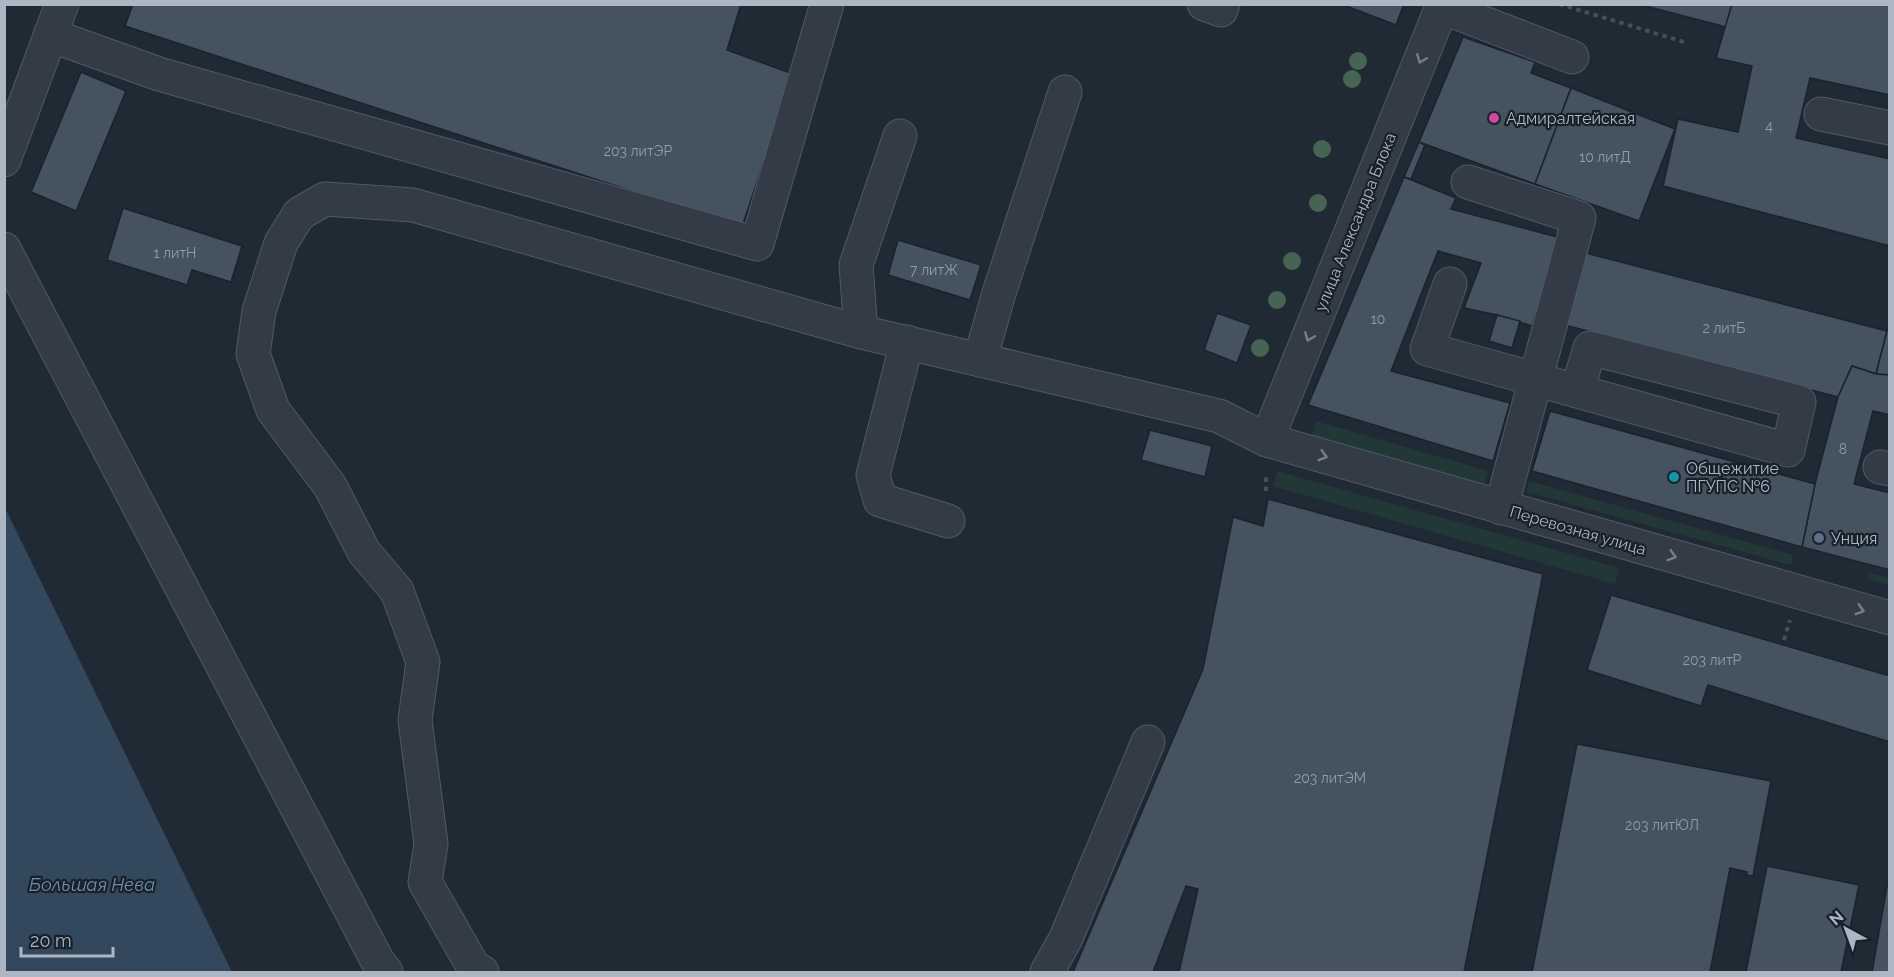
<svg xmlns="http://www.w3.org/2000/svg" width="1894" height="977" viewBox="0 0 1894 977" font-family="Raleway,sans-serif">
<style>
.green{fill:#223838}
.water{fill:#33475d}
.building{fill:#455260;stroke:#1a232d;stroke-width:1.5}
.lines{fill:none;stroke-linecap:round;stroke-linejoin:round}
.minor-casing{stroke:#505a64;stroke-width:35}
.path{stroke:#3f5354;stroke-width:4;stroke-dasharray:4.5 4.5;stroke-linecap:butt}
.minor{stroke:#333c46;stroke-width:33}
.tree{fill:#466454}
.oneway{stroke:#76808b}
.hotel-dot{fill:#d1479c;stroke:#18212a;stroke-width:2}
.culture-dot{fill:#0f9aa8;stroke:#18212a;stroke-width:2}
.service-dot{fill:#5c6f8a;stroke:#18212a;stroke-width:2}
.labels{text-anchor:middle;stroke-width:4.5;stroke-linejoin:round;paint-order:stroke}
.number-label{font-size:14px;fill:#939eaa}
.poi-label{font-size:16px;fill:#adb7c3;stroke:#18212a;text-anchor:start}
.street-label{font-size:16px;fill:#adb7c3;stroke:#18212a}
.water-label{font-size:18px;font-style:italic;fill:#748fac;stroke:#18212a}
</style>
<rect width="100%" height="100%" fill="#1f2a35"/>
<g class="green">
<path d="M1316,421L1488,471L1484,485L1312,435Z"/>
<path d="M1277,471L1619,568L1615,584L1273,486Z"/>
<path d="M1529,481L1793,555L1791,565L1527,492Z"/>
<path d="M1869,573L1889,578V585L1867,579Z"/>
</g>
<path class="water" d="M5,508L232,972H5Z"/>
<g class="building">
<path d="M133,4H741L727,50L793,74L742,227L125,26Z"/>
<path d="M1341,4H1404L1396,25Z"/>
<path d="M1638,4H1732L1726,27Z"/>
<path d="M1732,4L1890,5V95L1810,78L1796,138L1890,159V246L1663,186L1678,119L1738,132L1752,66L1716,58Z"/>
<path d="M1463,37L1535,62L1531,73L1571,88L1535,184L1419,142Z"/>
<path d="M81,72L126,91L76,211L31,192Z"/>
<path d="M1571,88L1675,129L1639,221L1535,184Z"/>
<path d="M1419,142L1425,145L1411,179L1404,177Z"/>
<path d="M1404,177L1456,198L1451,209L1561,238L1532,326L1497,315L1464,308L1481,263L1438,251L1391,371L1510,403L1493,461L1308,405Z"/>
<path d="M123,208L242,246L231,282L192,270L187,285L107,260Z"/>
<path d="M898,240L981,265L970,300L888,275Z"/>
<path d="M1582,252L1887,331L1876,374L1852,366L1838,397L1561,324Z"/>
<path d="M1217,313L1251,325L1237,363L1204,350Z"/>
<path d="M1497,315L1520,321L1512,348L1489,341Z"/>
<path d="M1890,319V375L1876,374L1887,331Z"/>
<path d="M1852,366L1876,374L1890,375V415L1873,411L1854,484L1890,493V570L1802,547L1815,484L1838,397Z"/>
<path d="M1550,411L1815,484L1802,547L1532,471Z"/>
<path d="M1150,430L1212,446L1205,477L1141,460Z"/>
<path d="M1268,499L1543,574L1464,972H1179L1198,889L1186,886L1153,972H1073L1203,669L1233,517L1263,526Z"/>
<path d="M1611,595L1890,676V742L1708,685L1701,706L1587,670Z"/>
<path d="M1577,744L1771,781L1753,876L1746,875L1747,872L1730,868L1710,972H1532Z"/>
<path d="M1767,866L1859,885L1841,972H1746Z"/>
<path d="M1890,869V972H1872Z"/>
</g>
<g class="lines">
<g class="minor-casing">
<g id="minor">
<path d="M1204,4L1221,10L1223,4"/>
<path d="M1442,7L1572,57"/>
<path d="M50,35L159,74L757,244L827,4"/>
<path d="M1821,114L1890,128"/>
<path d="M4,160L62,4"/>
<path d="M1468,182L1579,218L1501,508"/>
<path d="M4,249L377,960L386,972"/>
<path d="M1450,284L1427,349L1788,450L1799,402L1590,348L1577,391"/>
<path d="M861,332L856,265L900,136"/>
<path d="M907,342L873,475L880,500L948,521"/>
<path d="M980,360L999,293L1065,92"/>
<path d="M1267,440L1443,4"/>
<path d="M1880,467L1890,469"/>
<path d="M482,972L474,968L425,882L431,844L415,720L423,662L397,591L364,552L330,486L273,410L253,354L259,311L281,243L299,214L325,199L413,205L861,332L1219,416L1267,440L1890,618"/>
<path d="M1047,972L1066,938L1148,742"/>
</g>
</g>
<g class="path">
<path d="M1559,4L1684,42"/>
<path d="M1266,491V474"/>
<path d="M1784,640L1790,620"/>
</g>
<use href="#minor" class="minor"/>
</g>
<g class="tree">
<circle cx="1358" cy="61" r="9"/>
<circle cx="1352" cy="79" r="9"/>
<circle cx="1322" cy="149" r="9"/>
<circle cx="1318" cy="203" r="9"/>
<circle cx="1292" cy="261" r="9"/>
<circle cx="1277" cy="300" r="9"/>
<circle cx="1260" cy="348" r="9"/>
</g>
<defs><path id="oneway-chevron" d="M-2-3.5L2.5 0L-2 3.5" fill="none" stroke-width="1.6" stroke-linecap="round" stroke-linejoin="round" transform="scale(1.5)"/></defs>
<g class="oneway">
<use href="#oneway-chevron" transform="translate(1421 59) rotate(112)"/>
<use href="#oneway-chevron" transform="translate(1309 337) rotate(112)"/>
<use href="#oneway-chevron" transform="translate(1323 456) rotate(16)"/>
<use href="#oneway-chevron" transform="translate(1672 556) rotate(16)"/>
<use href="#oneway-chevron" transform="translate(1860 610) rotate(16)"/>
</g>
<circle class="hotel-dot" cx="1494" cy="118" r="6"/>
<circle class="culture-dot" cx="1674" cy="477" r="6"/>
<circle class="service-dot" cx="1819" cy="538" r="6"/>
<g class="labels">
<g class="number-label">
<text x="1769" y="131">4</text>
<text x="638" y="156">203 литЭР</text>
<text x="1605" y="162">10 литД</text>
<text x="175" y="258">1 литН</text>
<text x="934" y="275">7 литЖ</text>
<text x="1378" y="324">10</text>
<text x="1724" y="333">2 литБ</text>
<text x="1843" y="454">8</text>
<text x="1712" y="665">203 литР</text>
<text x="1330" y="783">203 литЭМ</text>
<text x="1662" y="830">203 литЮЛ</text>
</g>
<g class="poi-label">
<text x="1506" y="124">Адмиралтейская</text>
<text x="1686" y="474">Общежитие<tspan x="1686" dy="18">ПГУПС №6</tspan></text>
<text x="1831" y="544">Унция</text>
</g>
<g class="street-label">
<text transform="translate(1355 222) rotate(-68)" y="6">улица Александра Блока</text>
<text transform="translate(1578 530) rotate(16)" y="6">Перевозная улица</text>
</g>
<g class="water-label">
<text x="92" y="891">Большая Нева</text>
</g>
</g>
<rect width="1894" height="977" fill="none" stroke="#adb7c3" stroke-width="12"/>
<g transform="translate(1846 929) rotate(319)" stroke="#18212a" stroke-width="4.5" paint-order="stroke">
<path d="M0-4.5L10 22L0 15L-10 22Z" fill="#adb7c3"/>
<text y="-9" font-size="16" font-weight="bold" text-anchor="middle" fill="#adb7c3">N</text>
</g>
<path d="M21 947v9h92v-9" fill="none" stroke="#adb7c3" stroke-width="3"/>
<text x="30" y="947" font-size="18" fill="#adb7c3" stroke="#18212a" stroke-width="4.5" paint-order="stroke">20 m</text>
</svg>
